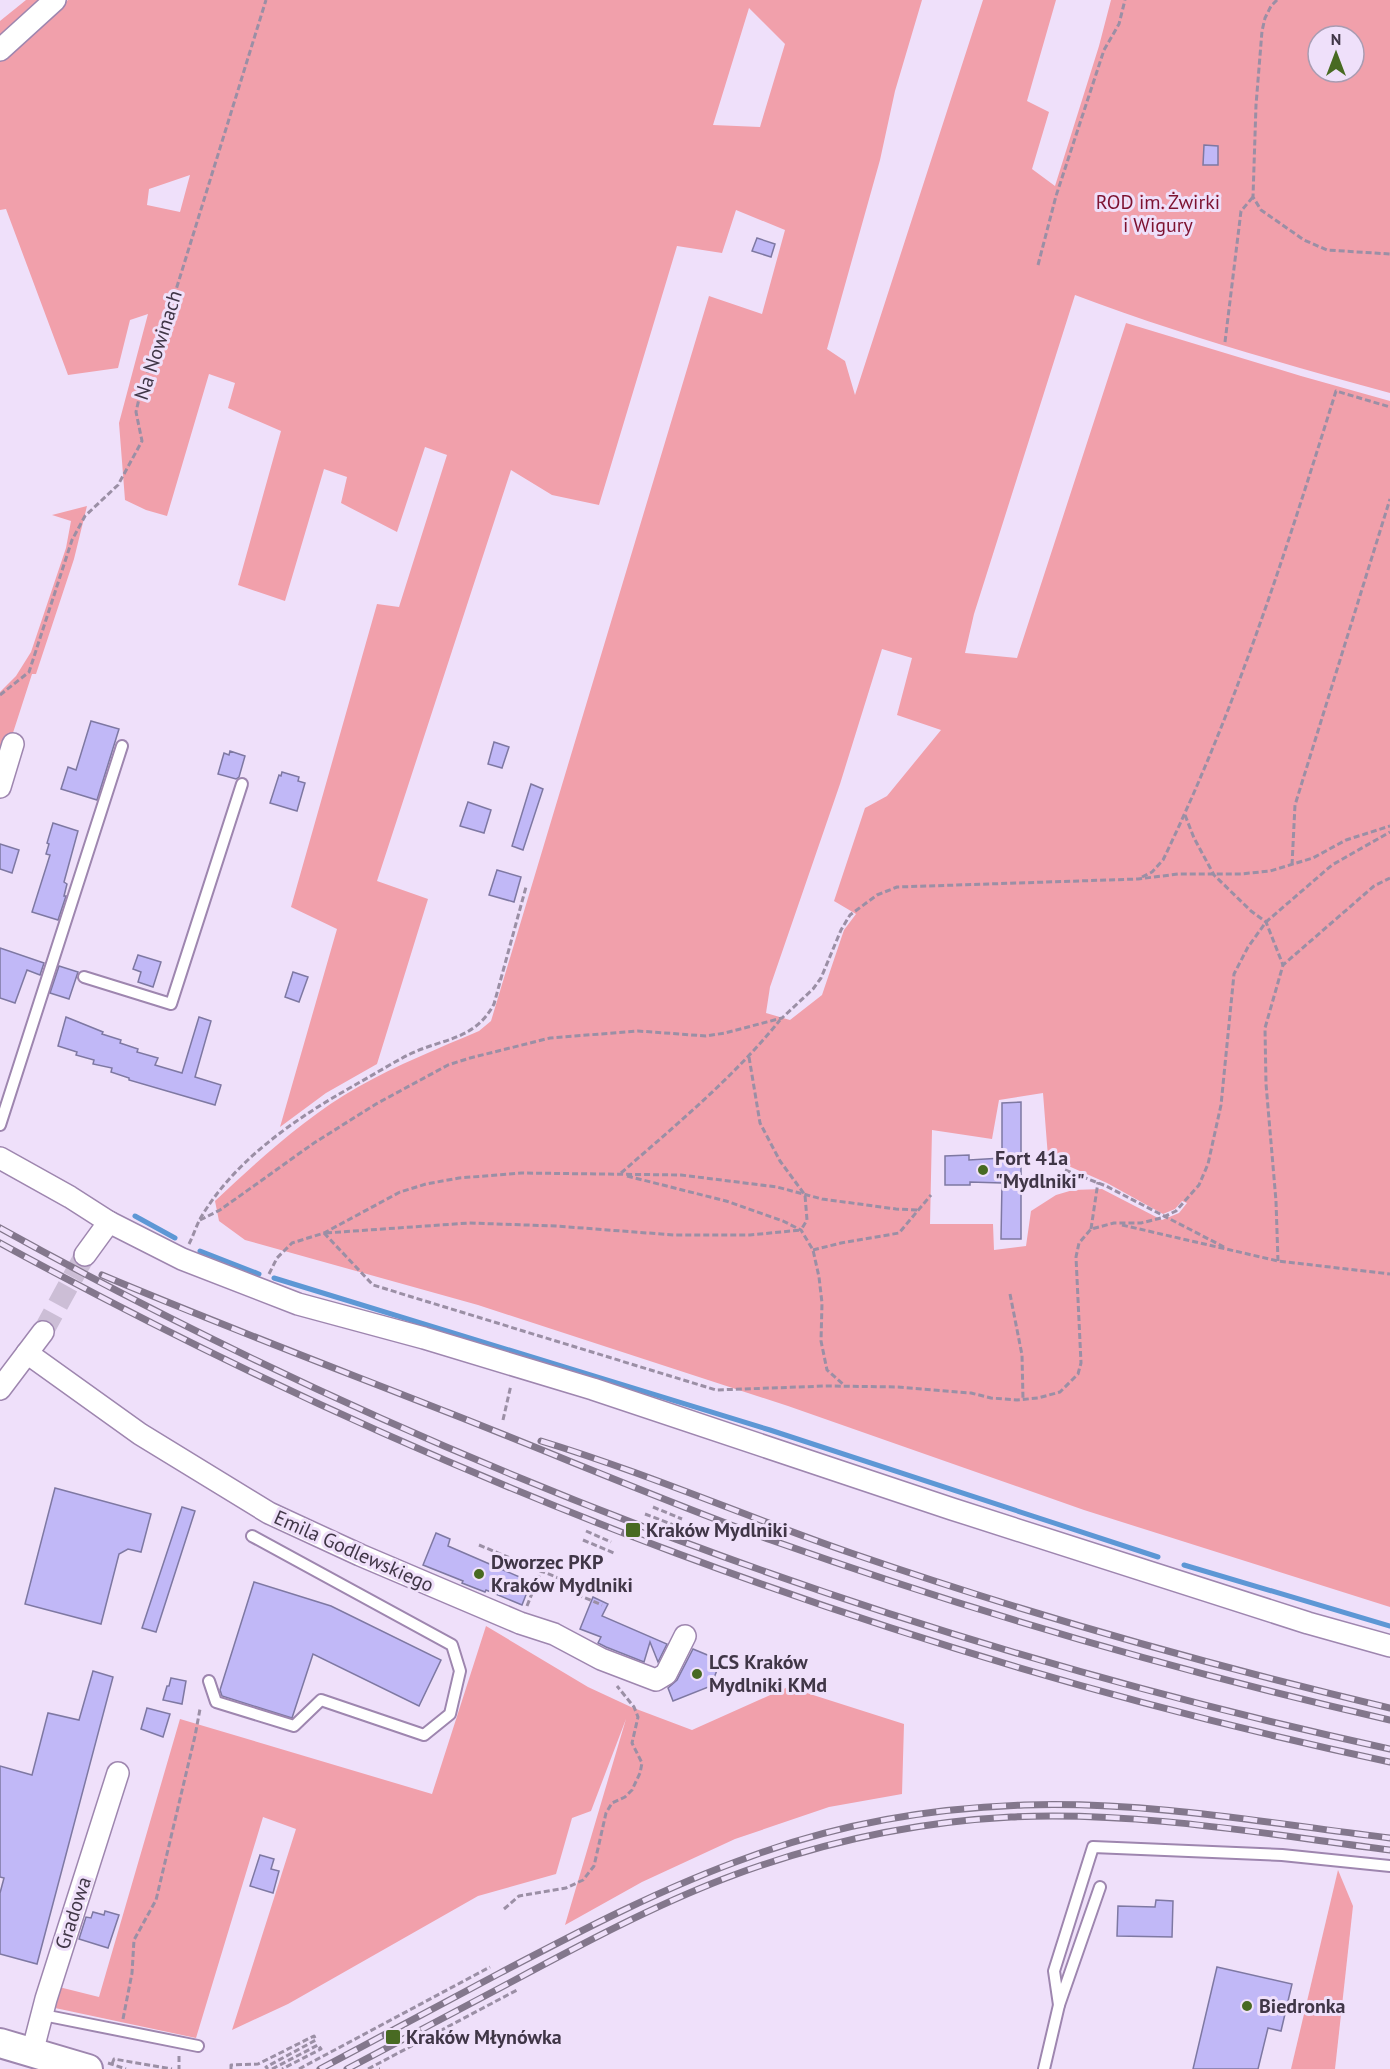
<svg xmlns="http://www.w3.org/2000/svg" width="1390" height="2069" viewBox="0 0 1390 2069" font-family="'PT Sans',sans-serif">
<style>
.green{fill:#f1a0ab;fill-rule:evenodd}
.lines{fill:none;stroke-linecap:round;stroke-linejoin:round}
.stream{stroke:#5d97d5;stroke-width:5}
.building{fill:#c1b8f7;stroke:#7e78a2;stroke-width:1.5}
.street-tunnel{stroke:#ccbed6;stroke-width:21;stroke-dasharray:21 10;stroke-linecap:butt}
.lane-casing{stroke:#9e86af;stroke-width:14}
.street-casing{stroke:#9e86af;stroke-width:24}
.secondary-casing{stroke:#9e86af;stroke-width:32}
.path{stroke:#9b8fa5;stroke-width:3;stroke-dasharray:6 3;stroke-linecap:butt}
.lane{stroke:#fff;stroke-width:10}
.street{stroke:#fff;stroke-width:21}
.secondary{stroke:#fff;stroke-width:28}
.rail-casing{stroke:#83778c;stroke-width:7}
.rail{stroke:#efe0fa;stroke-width:4.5;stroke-dasharray:14;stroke-linecap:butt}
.poi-dot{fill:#486a22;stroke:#efe0fa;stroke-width:2}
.labels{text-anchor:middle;stroke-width:6;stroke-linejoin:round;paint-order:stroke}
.park-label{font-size:20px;fill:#7d1231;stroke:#efe0fa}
.street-label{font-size:20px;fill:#403647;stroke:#efe0fa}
.poi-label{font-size:20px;font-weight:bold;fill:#403647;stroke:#efe0fa;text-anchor:start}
</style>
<rect width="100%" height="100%" fill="#efe0fa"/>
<g class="green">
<path d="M26,0H47L0,43V21Z"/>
<path d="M68,0H922L895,91L880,160L827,349L845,361L855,395L983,0H1056L1027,101L1049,112L1032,169L1055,186L1099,46L1111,0H1390V393C1284,364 1178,334 1075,295L974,614L965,653L1017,658L1126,323L1301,376L1390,401V1607L1084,1510L788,1406L478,1305L245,1240L219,1221L215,1201C259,1160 305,1117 358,1087C397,1065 439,1048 479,1031L491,1021L709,296L762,314L785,230L736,210L722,253L677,246L599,505L552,495L511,470L377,881L428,899L377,1064L326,1093L280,1127L337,929L291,907L377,604L399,607L447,455L425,447L397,532L341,503L347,477L324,469L285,601L238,585L281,431L228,408L235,383L209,374L167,516L146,510L125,500L119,423L148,314L130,320L118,368L68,375L6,209L0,210V60ZM749,8L785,44L760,127L713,125ZM1318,36H1354V72H1318ZM190,175L180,212L147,205L149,189ZM882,649L912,658L897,715L941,730L887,796L865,808L834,901L856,914L844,930L822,995L790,1020L766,1013L770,987L840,784ZM1043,1093L1048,1157L1107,1183L1163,1214L1175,1209L1182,1201L1187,1203L1179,1213L1162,1220L1102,1189L1073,1190L1056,1195L1031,1211L1026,1246L994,1250L993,1224H930L932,1130L992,1139L999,1100Z"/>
<path d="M87,506L74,559L36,674H32L0,773V692L16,676L31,652L66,548L71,521L52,515Z"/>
<path d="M486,1626L588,1687L631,1707L692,1730L788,1687L904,1724L902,1794L829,1807L735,1839L642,1882L565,1925L626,1719L591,1811L572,1818L556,1874L478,1896L288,2004L232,2030L296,1829L263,1817L196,2038L55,2008L59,1987L99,1997L180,1719L432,1794Z"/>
<path d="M1338,1870L1353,1906L1335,2069H1291Z"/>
</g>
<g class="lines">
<g class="stream">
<path d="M135,1216L175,1238"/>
<path d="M200,1251L259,1274"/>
<path d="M274,1278L770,1430L1158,1557"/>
<path d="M1184,1565L1390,1626"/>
</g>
</g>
<g class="building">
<path d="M1204,145L1218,146V165H1203Z"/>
<path d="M757,238L775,244L771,257L752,251Z"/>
<path d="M91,721L119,729L97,800L61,789L68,767L76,770Z"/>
<path d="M494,742L509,747L502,768L488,764Z"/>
<path d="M230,751L245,756L239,777L236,779L218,774L224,753L229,755Z"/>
<path d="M282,772L299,777L298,781L305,783L297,811L270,803L279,775L281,776Z"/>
<path d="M531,784L543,789L523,850L512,846Z"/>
<path d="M468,802L491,810L484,833L460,826Z"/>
<path d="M53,823L78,831L64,882L67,884L64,896H66L58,920L32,912L50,855L46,854L49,844L47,843Z"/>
<path d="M0,844L19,850L12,873L0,869Z"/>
<path d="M497,870L521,877L514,902L489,895Z"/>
<path d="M0,948L44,963L40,975L27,970L15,1003L0,998Z"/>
<path d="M138,955L161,962L153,987L138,982L141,972L133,969Z"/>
<path d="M59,966L78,972L69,999L50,993Z"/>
<path d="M293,972L308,977L299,1002L285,997Z"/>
<path d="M66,1017L103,1032L102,1034L121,1040L120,1043L138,1049L137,1052L158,1058L155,1065L182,1073L199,1017L211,1021L195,1077L221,1085L215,1105L129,1080V1078L111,1072L112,1068L93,1064L94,1060L76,1055L77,1052L58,1046Z"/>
<path d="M1021,1102V1239H1001L1002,1183L970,1182V1185H945V1156L969,1155V1160L1002,1158V1103Z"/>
<path d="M55,1488L151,1514L141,1552L128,1549L119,1554L101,1624L25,1604Z"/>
<path d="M182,1507L195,1511L156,1632L142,1628Z"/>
<path d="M436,1533L450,1539L448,1546L531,1582L522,1605L486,1590L485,1592L462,1583L463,1581L423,1565Z"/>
<path d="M254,1582L331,1606L441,1660L419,1706L313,1654L292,1718L222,1696L220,1690Z"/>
<path d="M593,1597L608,1604L602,1616L667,1644L658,1662L650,1642L644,1662L606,1647L598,1643L601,1637L580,1629Z"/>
<path d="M693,1649L717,1659L713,1668L717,1670L711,1686L673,1701L668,1688L677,1680Z"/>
<path d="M93,1671L113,1677L37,1964L0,1954V1893L4,1878L0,1877V1766L32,1775L48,1713L79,1720Z"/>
<path d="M171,1678L186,1681L182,1704L163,1700L167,1686H169Z"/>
<path d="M147,1708L170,1714L163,1737L141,1729Z"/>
<path d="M260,1855L274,1859L271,1869L279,1871L273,1893L250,1886Z"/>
<path d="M1156,1900L1173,1901L1172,1937L1117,1936L1118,1906L1155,1907Z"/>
<path d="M105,1911L119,1915L108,1948L79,1939L86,1917L91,1918L93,1912L104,1915Z"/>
<path d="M1217,1967L1292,1984L1281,2031L1268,2028L1258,2069H1193Z"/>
</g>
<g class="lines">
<path class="street-tunnel" d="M43,1332L85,1255"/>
<g class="lane-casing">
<g id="lane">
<path d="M84,977L171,1004L242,784"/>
<path d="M0,1125L122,746"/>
<path d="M209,1681L216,1702L294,1726L321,1700L424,1735L450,1714L460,1671L452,1645L252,1536"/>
<path d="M1059,2005L1054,1971L1093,1847L1282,1855L1390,1866"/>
<path d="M43,2015L198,2046"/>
<path d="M1044,2069L1059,2005L1100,1887"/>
</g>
</g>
<g class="street-casing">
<g id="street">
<path d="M0,50L55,0"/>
<path d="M0,787L13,744"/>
<path d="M0,1158L70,1197L109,1222L182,1259L298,1304L424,1338L593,1389L952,1509L1308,1623L1390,1646"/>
<path d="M85,1255L109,1222"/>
<path d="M27,1353L140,1434L269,1513L360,1555L520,1623L554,1634L601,1659L656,1680L666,1674L685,1636"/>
<path d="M0,1389L43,1332"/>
<path d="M32,2053L46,1999L118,1773"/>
</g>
</g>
<g class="secondary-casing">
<path id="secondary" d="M0,2043L88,2069"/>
</g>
<g class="path">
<path d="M1277,0L1271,6L1265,18L1262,31L1256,105L1253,197L1261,210L1304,240L1327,250L1390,254"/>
<path d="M1038,265L1056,196L1104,50L1119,24L1125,0"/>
<path d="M1225,342L1241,211L1253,197"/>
<path d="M0,695L29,672L72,540L85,516L118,485L142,441L136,412L141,390L166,322L266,0"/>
<path d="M1185,815L1194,838L1214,875L1251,911L1266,922L1283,965"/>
<path d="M1292,865L1295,805L1390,499"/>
<path d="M1142,877L1152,872L1163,860C1236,709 1286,551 1336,391L1390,407"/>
<path d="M749,1057L760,1123L780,1161L805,1195L807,1220L801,1230"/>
<path d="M1065,1170L1106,1186L1224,1247"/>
<path d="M621,1173C677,1124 734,1077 780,1020"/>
<path d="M627,1176L726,1201L783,1221L801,1230L813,1250L819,1277L822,1303L821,1341L827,1370L844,1385"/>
<path d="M200,1220L220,1210L314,1143L376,1104L448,1065L470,1058L550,1038L638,1031L706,1036L725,1033L782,1018L813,989L821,978L841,930L850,915L877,895L897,887L1138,879L1178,874H1241L1270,871L1313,858L1346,840L1390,826"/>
<path d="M1122,1225L1278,1261L1390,1274"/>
<path d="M1091,1229L1098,1182"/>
<path d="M324,1233L373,1285L716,1390L826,1386L898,1387L971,1393L991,1398L1017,1400L1038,1398L1060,1392L1078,1374L1081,1363L1076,1257L1079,1243L1091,1229L1114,1223H1141L1161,1218L1176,1211L1199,1185L1208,1164L1221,1105L1234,974L1248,947L1266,922L1332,865L1390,832"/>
<path d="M326,1233L469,1223L556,1226L674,1235H750L801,1230"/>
<path d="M189,1244C193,1236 196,1227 200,1219C236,1157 301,1115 362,1081C378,1072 394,1062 410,1054C444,1038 475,1040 494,1004L526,887"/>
<path d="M813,1250L841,1243L899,1233L931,1195"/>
<path d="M1278,1261L1276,1201L1266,1084L1265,1028L1283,965L1374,886L1390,878"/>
<path d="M269,1274L277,1258L292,1243L324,1233L400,1192L426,1184L459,1178L522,1173L681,1175L777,1187L822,1199L896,1209L918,1210"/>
<path d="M1010,1294L1022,1355L1023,1399"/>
<path d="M503,1420L511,1385"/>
<path d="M653,1507L682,1519"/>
<path d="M645,1514L679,1527"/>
<path d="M586,1531L611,1542"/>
<path d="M583,1540L614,1553"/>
<path d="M479,1545L541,1571"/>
<path d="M567,1581L571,1592L602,1605"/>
<path d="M527,1606L541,1571L598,1594"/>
<path d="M504,1909L519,1896L566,1888L583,1880L594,1866L606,1813L612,1803L625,1797L632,1790L640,1773L642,1763L632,1743L638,1717L634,1707L617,1686"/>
<path d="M123,2019L132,1973L134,1940L156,1900L195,1736L200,1709"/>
<path d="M179,2056V2069"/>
<path d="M108,2063L126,2069"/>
<path d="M112,2064L114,2059L172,2069"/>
<path d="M231,2069V2065L258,2064L314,2036L316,2040L266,2067L268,2069"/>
<path d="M272,2069L318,2045L321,2049L282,2069"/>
<path d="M299,2069L490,1967"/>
<path d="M368,2069L517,1990"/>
<path d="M379,2069H380"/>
</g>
<use href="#lane" class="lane"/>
<use href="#street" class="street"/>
<use href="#secondary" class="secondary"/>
<g class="rail-casing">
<g id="rail">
<path d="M0,1228C435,1469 904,1643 1390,1749"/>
<path d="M0,1243C436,1482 904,1658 1390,1762"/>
<path d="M102,1275C218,1324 335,1368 452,1414C559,1456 664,1501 771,1540C974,1612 1180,1672 1390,1720"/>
<path d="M541,1441C646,1473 747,1517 851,1553C1028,1614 1208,1665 1390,1708"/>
<path d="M320,2069C380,2037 440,2005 500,1973C582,1930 664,1887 752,1856C838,1824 932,1808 1024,1805C1146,1801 1269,1823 1390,1838"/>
<path d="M347,2069C402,2040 458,2010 513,1981C582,1944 653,1906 726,1878C818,1843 913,1822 1011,1817C1138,1811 1265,1834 1390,1850"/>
</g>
</g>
<use href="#rail" class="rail"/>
</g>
<g class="poi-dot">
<circle cx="983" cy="1170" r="6"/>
<rect x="625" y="1522" width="16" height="16" rx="3"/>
<circle cx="479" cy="1574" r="6"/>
<circle cx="697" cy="1674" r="6"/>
<circle cx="1247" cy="2006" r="6"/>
<rect x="385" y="2029" width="16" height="16" rx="3"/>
</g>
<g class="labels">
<g class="park-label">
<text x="1158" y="209">ROD im. Żwirki<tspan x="1158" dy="23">i Wigury</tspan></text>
</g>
<g class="street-label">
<text transform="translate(158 345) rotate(-72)" y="7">Na Nowinach</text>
<text transform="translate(354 1551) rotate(24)" y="7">Emila Godlewskiego</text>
<text transform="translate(73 1913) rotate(-72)" y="7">Gradowa</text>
</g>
<g class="poi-label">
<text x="995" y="1165">Fort 41a<tspan x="995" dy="23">"Mydlniki"</tspan></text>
<text x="646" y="1537">Kraków Mydlniki</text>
<text x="491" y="1569">Dworzec PKP<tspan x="491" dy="23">Kraków Mydlniki</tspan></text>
<text x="709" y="1669">LCS Kraków<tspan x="709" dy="23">Mydlniki KMd</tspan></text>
<text x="1259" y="2013">Biedronka</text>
<text x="406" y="2044">Kraków Młynówka</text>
</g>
</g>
<g transform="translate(1336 54)"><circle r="28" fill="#efe0fa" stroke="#a99cb2" stroke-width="1.5"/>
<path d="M0-4.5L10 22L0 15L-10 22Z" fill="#486a22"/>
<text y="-9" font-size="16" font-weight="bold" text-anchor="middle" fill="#403647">N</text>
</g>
</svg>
